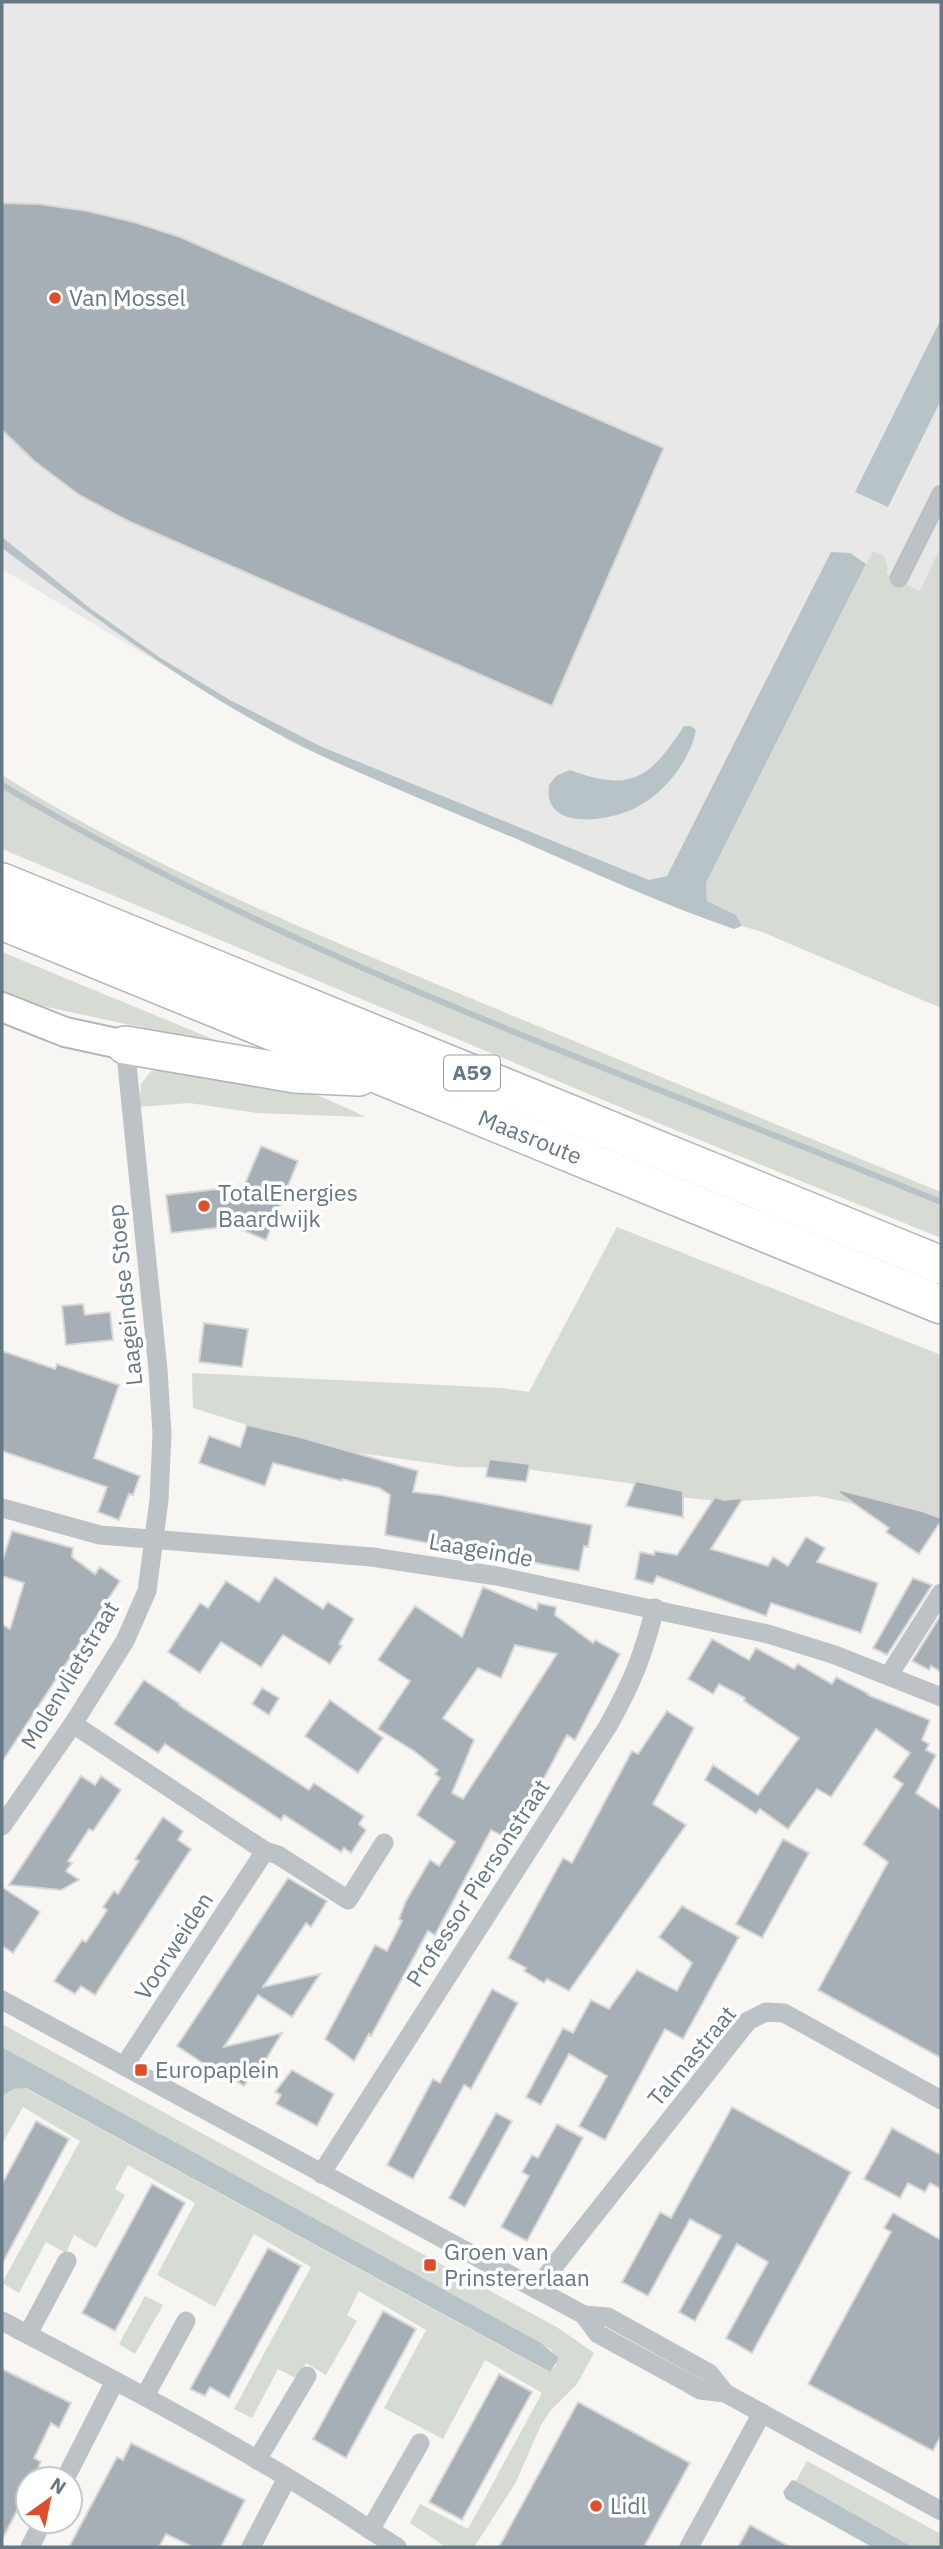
<svg xmlns="http://www.w3.org/2000/svg" width="943" height="2549" viewBox="0 0 943 2549" font-family="'IBM Plex Sans',sans-serif">
<style>
.built{fill:#e7e8e7}
.green{fill:#d6dbd3}
.water{fill:#b7c3c7}
.lines{fill:none;stroke-linecap:round;stroke-linejoin:round}
.stream{stroke:#b7c3c7;stroke-width:6}
.building{fill:#a6afb5;stroke:#d8d8d6;stroke-width:2;fill-rule:evenodd}
.secondary-casing{stroke:#b0b6ba;stroke-width:32}
.highway-casing{stroke:#b1b5b9;stroke-width:40}
.street{stroke:#bdc2c6;stroke-width:19}
.secondary{stroke:#fff;stroke-width:28}
.highway{stroke:#fff;stroke-width:37}
.poi-dot{fill:#df4e2b;stroke:#fff;stroke-width:2.5}
.labels{text-anchor:middle;stroke-width:7;stroke-linejoin:round;paint-order:stroke}
.shield{fill:#fff;stroke:#94a0a9;stroke-width:2}
.shield-label{font-size:21px;font-weight:bold;fill:#667884}
.poi-label{font-size:23px;fill:#667884;stroke:#fff;text-anchor:start}
.street-label{font-size:23px;fill:#667884;stroke:#fff}
</style>
<rect width="100%" height="100%" fill="#f7f6f3"/>
<path class="built" d="M2,2H941V565L693,906L298,746L2,569Z"/>
<g class="green">
<path d="M941,546V1008L762,932L742,926L736,915L707,901L706,883L873,551L884,556L888,569L886,574L920,591Z"/>
<path d="M2,775C140,862 300,928 451,990C614,1058 778,1125 941,1192V1238L663,1125L2,849Z"/>
<path d="M2,952L232,1047L33,1004L2,993Z"/>
<path d="M177,1066L300,1087L366,1117L257,1113L189,1103L139,1107L141,1084L151,1071Z"/>
<path d="M617,1227L941,1355V1525L895,1516L851,1503L817,1496L727,1502L668,1496L635,1484L570,1475L518,1468L459,1467L318,1447L193,1408L192,1373L501,1388L529,1392Z"/>
<path d="M2,2024L560,2329L594,2353L577,2384L551,2410L541,2425L515,2484L474,2547H446L410,2523L420,2504L468,2529L542,2393L485,2360L443,2439L384,2408L426,2330L359,2291L347,2315L357,2321L326,2375L306,2363L297,2379L278,2369L252,2418L234,2409L311,2267L254,2234L215,2307L157,2275L195,2203L128,2165L115,2189L125,2195L96,2248L74,2235L66,2253L46,2242L19,2293L2,2283L80,2141L23,2107L2,2144V2096L14,2089L25,2088L549,2372L556,2366L552,2350L2,2047Z"/>
<path d="M145,2296L163,2305L135,2354L119,2344Z"/>
<path d="M807,2461L941,2534V2547H912L796,2481Z"/>
</g>
<g class="water">
<path d="M941,319V400L888,507L855,492Z"/>
<path d="M2,537L91,609L162,659L230,700L322,747L649,880L667,876L831,552L850,553L866,564L706,883L707,901L736,915L742,926L734,929C661,904 590,871 519,840C453,812 385,785 320,755C205,700 103,624 2,548Z"/>
<path d="M684,726H691L696,730C690,760 666,791 639,806C619,818 560,831 550,801C548,797 549,789 549,785L556,776L570,770C632,793 650,778 684,726Z"/>
<path d="M2,2047L541,2343L559,2358L550,2372L26,2088L14,2089L2,2096Z"/>
<path d="M792,2480L796,2481L912,2547H872L786,2499L783,2492Z"/>
</g>
<g class="lines">
<path class="stream" d="M2,785C294,960 626,1073 941,1202"/>
</g>
<g class="building">
<path d="M2,203L39,204L88,211L134,222L180,237L664,448L552,706L128,521L79,495L34,461L2,430Z"/>
<path d="M261,1146L298,1161L266,1240L233,1226L171,1233L166,1195L244,1186Z"/>
<path d="M83,1304L85,1315L110,1312L113,1340L66,1345L62,1306Z"/>
<path d="M204,1323L248,1329L242,1367L199,1362Z"/>
<path d="M2,1351L55,1369L57,1364L119,1385L94,1458L140,1476L133,1495L129,1494L119,1520L98,1512L107,1487L2,1451Z"/>
<path d="M247,1425L300,1437L418,1471L413,1492L440,1495L592,1525L588,1547L584,1546L579,1571L385,1535L390,1495L379,1488L342,1479V1481L273,1463L265,1486L199,1463L209,1436L240,1447Z"/>
<path d="M489,1459L530,1464L526,1482L486,1477Z"/>
<path d="M636,1481L683,1491V1517L626,1506Z"/>
<path d="M840,1490L922,1511L941,1518V1521L919,1554L886,1532L889,1528L839,1493Z"/>
<path d="M715,1497L724,1500L743,1498L711,1549L768,1566L773,1557L788,1566L806,1537L825,1548L817,1562L878,1583L861,1633L771,1603L766,1616L657,1576L653,1584L635,1579L640,1552L654,1555L655,1551L677,1555Z"/>
<path d="M12,1531L73,1548L72,1557L95,1574L100,1567L120,1581L2,1762V1624L10,1629L24,1583L2,1576V1562Z"/>
<path d="M275,1577L323,1609L328,1602L354,1619L339,1644L342,1646L330,1664L283,1635L261,1667L221,1642L200,1673L168,1652L200,1603L208,1608L226,1581L259,1602Z"/>
<path d="M913,1578L932,1585L887,1655L873,1648Z"/>
<path d="M483,1587L537,1610L538,1603L556,1607L555,1615L593,1643L595,1640L620,1654L575,1740L567,1735L511,1840L491,1830L435,1935L428,1931L371,2036L369,2034L354,2061L325,2039L375,1945L387,1951L402,1921L399,1919L406,1901L430,1860L439,1866L455,1842L417,1815L440,1778L435,1774L438,1770L414,1751L378,1729L410,1681L378,1660L415,1606L462,1637ZM515,1645L557,1654L463,1799L452,1793L474,1740L443,1718L478,1668L501,1678Z"/>
<path d="M941,1615V1672L931,1666L929,1670L912,1661Z"/>
<path d="M712,1639L749,1660L756,1648L794,1669L798,1664L832,1684L836,1677L869,1694L868,1695L930,1720L922,1740L929,1744L926,1750L936,1755L916,1793L941,1810V2058L818,1990L888,1862L863,1844L903,1784L893,1777L910,1753L876,1729L831,1797L817,1789L788,1829L760,1809L756,1814L705,1780L713,1765L758,1795L799,1738L744,1701L745,1698L719,1684L713,1694L688,1679Z"/>
<path d="M144,1680L180,1704L179,1705L309,1790L314,1783L364,1816L359,1824L366,1830L351,1853L344,1848L341,1852L284,1815L281,1820L165,1744L158,1753L114,1724Z"/>
<path d="M262,1688L279,1698L269,1715L252,1704Z"/>
<path d="M330,1700L383,1738L358,1773L305,1736Z"/>
<path d="M667,1711L694,1728L653,1804L686,1825L569,1991L547,1979L544,1983L524,1971L526,1968L508,1958L563,1858L572,1863L632,1751L638,1754Z"/>
<path d="M81,1776L95,1785L101,1776L121,1790L93,1831L89,1829L68,1861L72,1863L66,1871L79,1880L61,1890L9,1885Z"/>
<path d="M163,1817L183,1831L178,1840L191,1849L95,1995L81,1986L75,1994L54,1981L82,1940L86,1942L97,1926L107,1910L103,1907L114,1891L118,1894L128,1878L139,1861L135,1859Z"/>
<path d="M783,1839L809,1853L762,1938L736,1924Z"/>
<path d="M288,1878L327,1901L311,1927L306,1923L263,1987L320,1974L292,2017L258,1995L224,2047L282,2033L254,2079L250,2077L244,2086L222,2072L221,2074L210,2068L177,2046Z"/>
<path d="M2,1887L40,1912L13,1953L2,1946Z"/>
<path d="M682,1906L739,1937L683,2039L665,2029L605,2140L579,2126L607,2076L569,2054L541,2105L526,2097L563,2028L573,2033L591,2000L609,2009L637,1970L677,1991L692,1963L659,1937Z"/>
<path d="M492,1989L518,2003L471,2089L464,2085L413,2179L387,2165L433,2079L440,2083Z"/>
<path d="M292,2070L334,2094L317,2126L276,2104L281,2095L275,2092Z"/>
<path d="M732,2107L851,2172L752,2353L726,2338L768,2262L737,2244L695,2321L679,2312L721,2236L690,2219L648,2296L622,2282L660,2212L671,2218Z"/>
<path d="M496,2113L512,2121L465,2207L449,2198Z"/>
<path d="M36,2121L69,2139L2,2264V2184Z"/>
<path d="M557,2124L583,2138L527,2241L501,2227L529,2176L522,2172L532,2155L538,2158Z"/>
<path d="M892,2128L941,2155V2189L930,2183L925,2192L908,2183L900,2198L864,2179Z"/>
<path d="M152,2184L185,2203L115,2331L82,2313Z"/>
<path d="M893,2213L941,2240V2435L933,2451L808,2384L891,2232L884,2228Z"/>
<path d="M268,2248L301,2266L229,2398L210,2387L205,2396L190,2389Z"/>
<path d="M383,2311L416,2329L346,2458L313,2439Z"/>
<path d="M2,2369L71,2403L59,2428L51,2423L34,2458L41,2462L33,2479H28V2489L2,2540Z"/>
<path d="M499,2374L532,2392L462,2520L429,2502Z"/>
<path d="M578,2402L690,2463L644,2547H499Z"/>
<path d="M131,2443L245,2500L221,2547H193L166,2534L159,2547H69L117,2457L123,2460Z"/>
<path d="M750,2525L790,2547H738Z"/>
</g>
<g class="lines">
<g class="secondary-casing">
<path id="secondary" d="M2,1007L65,1032L125,1045"/>
</g>
<g class="highway-casing">
<g id="highway">
<path d="M2,882L941,1265"/>
<path d="M2,921L941,1305"/>
<path d="M125,1045L295,1074L359,1077"/>
</g>
</g>
<g class="street">
<path d="M899,578L941,494"/>
<path d="M2,1508L100,1535L372,1557L497,1576L768,1634L835,1655L941,1697"/>
<path d="M889,1675L941,1593"/>
<path d="M73,1724L265,1851L124,2066"/>
<path d="M2,1826L73,1724L125,1641L147,1591L159,1500L162,1434L158,1370L125,1045"/>
<path d="M265,1851L278,1855L348,1900L384,1843"/>
<path d="M2,2000L584,2315L598,2334L688,2383L700,2390L725,2393L941,2511"/>
<path d="M321,2174L608,1726C632,1683 643,1656 655,1608"/>
<path d="M536,2289L748,2021L766,2012L784,2013L941,2100"/>
<path d="M584,2315L608,2317L709,2373L725,2393"/>
<path d="M2,2321C106,2376 211,2430 311,2492C340,2509 368,2529 397,2547"/>
<path d="M28,2334L67,2261"/>
<path d="M145,2396L186,2321"/>
<path d="M257,2460L307,2376"/>
<path d="M65,2479L115,2381"/>
<path d="M370,2530L420,2443"/>
<path d="M30,2547L43,2521"/>
<path d="M251,2547L287,2478"/>
<path d="M689,2547L762,2413"/>
</g>
<use href="#secondary" class="secondary"/>
<use href="#highway" class="highway"/>
</g>
<g class="poi-dot">
<circle cx="55" cy="298" r="7"/>
<circle cx="204" cy="1206" r="7"/>
<rect x="134" y="2063" width="14" height="14" rx="3.5"/>
<rect x="423" y="2258" width="14" height="14" rx="3.5"/>
<circle cx="596" cy="2506" r="7"/>
</g>
<g class="labels">
<rect class="shield" x="444" y="1055.5" width="56" height="35" rx="5"/>
<g class="shield-label">
<text x="472" y="1080">A59</text>
</g>
<g class="poi-label">
<text x="69" y="306">Van Mossel</text>
<text x="218" y="1201">TotalEnergies<tspan x="218" dy="26">Baardwijk</tspan></text>
<text x="155" y="2078">Europaplein</text>
<text x="444" y="2260">Groen van<tspan x="444" dy="26">Prinstererlaan</tspan></text>
<text x="610" y="2514">Lidl</text>
</g>
<g class="street-label">
<text transform="translate(530 1137) rotate(22)" y="8">Maasroute</text>
<text transform="translate(125 1295) rotate(-96)" y="8">Laageindse Stoep</text>
<text transform="translate(481 1550) rotate(10)" y="8">Laageinde</text>
<text transform="translate(70 1675) rotate(-59)" y="8">Molenvlietstraat</text>
<text transform="translate(478 1883) rotate(-57)" y="8">Professor Piersonstraat</text>
<text transform="translate(174 1946) rotate(-57)" y="8">Voorweiden</text>
<text transform="translate(692 2056) rotate(-50)" y="8">Talmastraat</text>
</g>
</g>
<rect width="943" height="2549" fill="none" stroke="#667884" stroke-width="7"/>
<g transform="translate(49 2500) rotate(33)"><circle r="33" fill="#ffffff" stroke="#c2c9ce" stroke-width="2"/>
<path d="M0-5L12 26L0 18L-12 26Z" fill="#df4e2b"/>
<text y="-10" font-size="19" font-weight="bold" text-anchor="middle" fill="#667884">N</text>
</g>
</svg>
